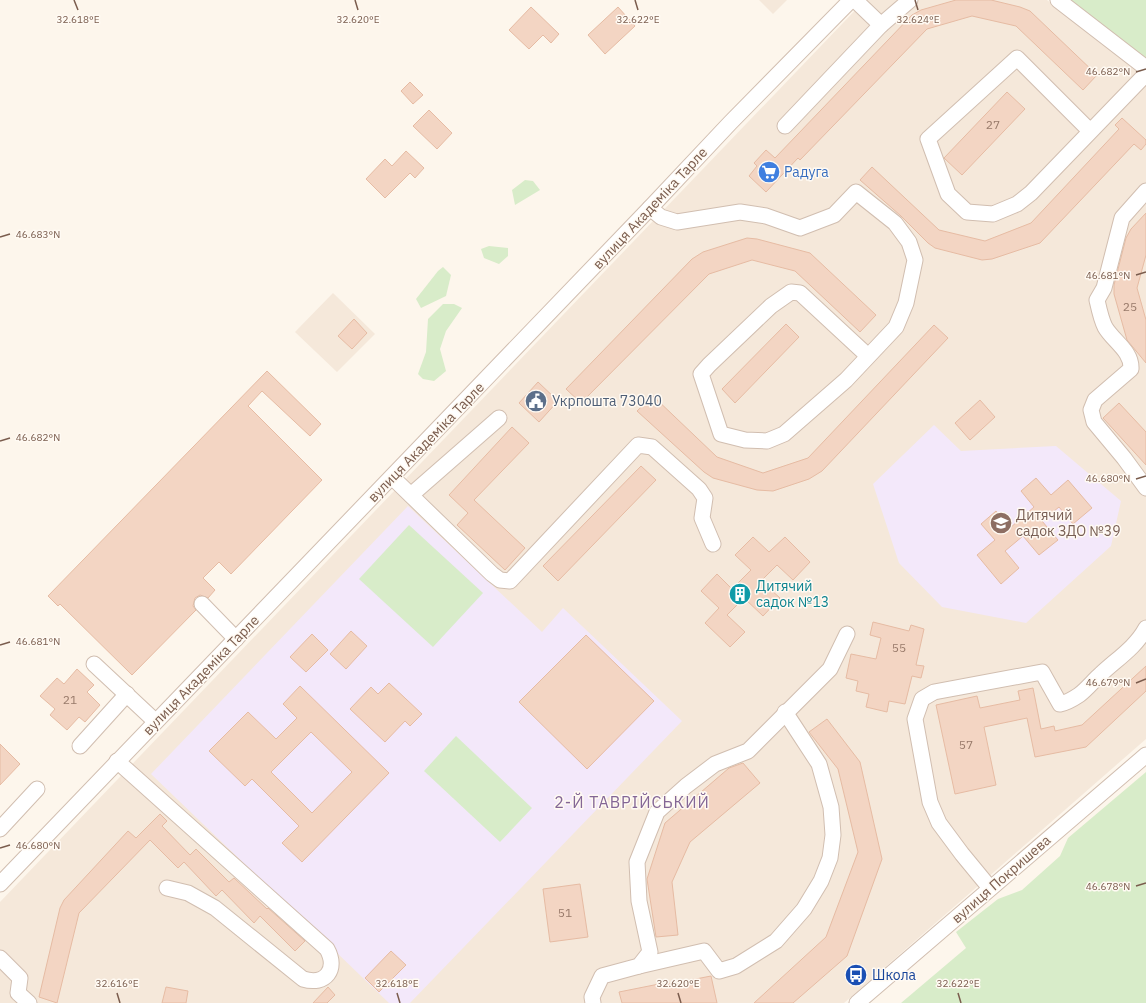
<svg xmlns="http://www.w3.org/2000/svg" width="1146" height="1003" viewBox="0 0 1146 1003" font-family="'IBM Plex Sans',sans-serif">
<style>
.residential{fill:#f5e8da}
.education{fill:#f3e8fa}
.green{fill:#d8ecc9}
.building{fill:#f3d5c3;stroke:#e6bba3;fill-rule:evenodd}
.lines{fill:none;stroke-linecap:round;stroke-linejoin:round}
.minor-casing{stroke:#d1beb0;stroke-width:17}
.minor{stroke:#fff;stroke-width:15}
.ticks{fill:none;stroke:#7a5c4d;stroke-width:1.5}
.labels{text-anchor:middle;stroke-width:3;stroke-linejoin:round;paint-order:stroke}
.number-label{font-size:12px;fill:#987a6a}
.shop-label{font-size:14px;fill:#366cbe;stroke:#fffaf3;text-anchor:start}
.street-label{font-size:14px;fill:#7a5c4d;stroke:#fffaf3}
.service-label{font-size:14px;fill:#4e5e75;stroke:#fffaf3;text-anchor:start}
.education-label{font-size:14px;fill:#785e54;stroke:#fffaf3;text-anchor:start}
.culture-label{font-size:14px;fill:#0d838f;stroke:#fffaf3;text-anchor:start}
.transit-label{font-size:14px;fill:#164399;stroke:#fffaf3;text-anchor:start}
.quarter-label{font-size:16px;letter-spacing:1px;fill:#846695;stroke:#fffaf3}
.ticks-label{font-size:10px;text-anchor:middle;fill:#7a5c4d;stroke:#fffaf3;stroke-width:3;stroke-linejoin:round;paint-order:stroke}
</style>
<rect width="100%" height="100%" fill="#fdf6ec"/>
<g class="residential">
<path d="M759,0H787L773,14Z"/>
<path d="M865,0H1047L1146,77V739L844,1003H0V902Z"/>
<path d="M333,293L375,334L337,372L295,332Z"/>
</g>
<g class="education">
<path d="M934,425L961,451L1056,446L1121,501L1111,546L1026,623L942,607L899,563L873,484Z"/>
<path d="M408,506L542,632L563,608L682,721L410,1003H389L151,774Z"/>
</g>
<g class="green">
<path d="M1068,0H1146V61Z"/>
<path d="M525,180L533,181L540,190L515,205L512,190Z"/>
<path d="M489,246L508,248V256L499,264L484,258L481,249Z"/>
<path d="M443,267L451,275L446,296L421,308L416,299L438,271Z"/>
<path d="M443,304H454L462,308L446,331L440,349L446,371L434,381L423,379L418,374L426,352L428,319Z"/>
<path d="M409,525L483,593L433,647L359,579Z"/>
<path d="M456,736L532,808L500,842L424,771Z"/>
<path d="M1146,772V1003H901L966,948L956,932L998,899L1022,890L1060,856L1068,838Z"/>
</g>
<g class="building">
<path d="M956,0H991L1020,7L1030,11L1097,75L1083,90L1016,26L972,16L927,29L800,160L798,158L766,192L749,176L757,166L754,163L766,150L775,158L912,15L921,10Z"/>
<path d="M531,7L559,34L551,43L543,35L529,49L509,30Z"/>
<path d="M618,7L635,26L605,54L588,35Z"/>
<path d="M410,82L423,95L413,104L401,91Z"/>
<path d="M1007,92L1025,109L962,175L944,158Z"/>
<path d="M429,110L452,133L437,149L413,126Z"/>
<path d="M1122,118L1146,140V144L1141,150L1134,144L1040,243L992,259L982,260L935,248L928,243L901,216L860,180L872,167L939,230L985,241L1031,223L1119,129L1115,125Z"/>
<path d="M406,151L424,168L415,178L410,173L385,198L366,179L385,159L392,166Z"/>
<path d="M1146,213V255L1137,288L1146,320V363L1127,340L1114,294V285L1126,238L1131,229Z"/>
<path d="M747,238L757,239L810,253L876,315L860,332L795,271L752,260L709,274L581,403L566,389L692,259L703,252Z"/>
<path d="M354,319L367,333L352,349L338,336Z"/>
<path d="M786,324L799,337L735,403L722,389Z"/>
<path d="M934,325L948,338L822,471L809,479L773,491L757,490L713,478L704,472L637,411L653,396L717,457L763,473L808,458Z"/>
<path d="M267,371L321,424L310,436L262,391L248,406L322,480L231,574L219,562L203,578L215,590L208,598L200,595L195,598L193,606L196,610L132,675L60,604L58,606L48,596Z"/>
<path d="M538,382L558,401L539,422L519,403Z"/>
<path d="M980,400L995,417L970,440L955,423Z"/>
<path d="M1119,403L1146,432V465L1103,418Z"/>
<path d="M512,427L529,443L474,500L525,548L505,570L457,525L468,513L449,495Z"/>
<path d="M641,466L656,480L558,581L543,566Z"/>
<path d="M1036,478L1051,495L1068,480L1092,508L1073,524L1059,507L1042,521L1058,540L1039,555L1023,536L1005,551L1019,568L1001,584L977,555L995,540L981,524L996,511L1010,528L1034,507L1021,491Z"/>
<path d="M753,537L769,552L785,537L810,562L793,580L777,565L761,581L780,598L763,616L744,598L727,615L745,632L730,647L705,623L719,608L701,591L717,574L732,589L751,570L735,555Z"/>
<path d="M873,622L909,631L911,625L924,629L916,665L924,666L921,678L912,676L905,704L889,701L887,712L866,707L869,694L856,691L858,681L846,678L851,654L876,659L881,638L870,635Z"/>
<path d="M351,631L367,646L346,669L330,654Z"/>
<path d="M312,634L328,650L306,672L290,657Z"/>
<path d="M586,635L654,701L587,769L519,702Z"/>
<path d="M1146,666V691L1086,747L1035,757L1027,718L984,727L996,785L955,794L936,705L977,696L980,708L1020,700L1018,691L1033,688L1041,729L1054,726L1055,731L1082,725Z"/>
<path d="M77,669L94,685L87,692L100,705L85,722L79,717L67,730L50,715L55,709L40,696L57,678L64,684Z"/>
<path d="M389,683L422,714L410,726L405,721L385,742L350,709L371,687L378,694Z"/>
<path d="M300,686L389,773L302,862L282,843L299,826L252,779L245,786L209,751L248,712L276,739L297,718L283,704ZM311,732L352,772L312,813L271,772Z"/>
<path d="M827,719L860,762L882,859L847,956L793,1003H754L826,937L858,852L838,769L809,732Z"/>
<path d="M0,744L20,764L0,785Z"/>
<path d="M743,763L760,783L690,842L672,882L678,935L656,937L647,879L665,823L729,768Z"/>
<path d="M160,814L167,821L162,826L190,855L196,849L229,882L234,878L267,909L268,908L305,941L295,951L260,916L254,923L222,890L216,896L184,862L178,868L150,840L79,913L57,1003L39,997L60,908L64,900L128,831L136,838Z"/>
<path d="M580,884L588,937L550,942L543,889Z"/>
<path d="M391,951L406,965L379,992L365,978Z"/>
<path d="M711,976L717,1003H622L619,992L659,984L660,986Z"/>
<path d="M166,987L188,991L186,1003H162Z"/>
<path d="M328,987L335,995L327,1003H313Z"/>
</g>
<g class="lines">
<g class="minor-casing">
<g id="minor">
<path d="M855,0L881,25"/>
<path d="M1058,0L1146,68"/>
<path d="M785,126L881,25L910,0"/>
<path d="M1090,131L1017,58L928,139L948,194L967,212L993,214L1017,204L1031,193L1146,74"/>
<path d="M1146,191L1122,218L1104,288L1097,300C1099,309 1101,319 1105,327C1113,341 1132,351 1131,369L1095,400L1091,410L1094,422L1124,458L1146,488"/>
<path d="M650,208L661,217L677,222L740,212L766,216L800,228L834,215L856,192L895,223L909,242L915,260L906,303L896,327L846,380L784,434L767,441L745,440L721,434L701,374L709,365L771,306L791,292L800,293L868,356"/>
<path d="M392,477L492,574L500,580L510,581L638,445L652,447L699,489L705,498L702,518L713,544"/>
<path d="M411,495L499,418"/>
<path d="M202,604L236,639"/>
<path d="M94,664L155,721"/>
<path d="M80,746L127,694"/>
<path d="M117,761L327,949C338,969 326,986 303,979L215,908L188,893L167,888"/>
<path d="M0,829L37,789"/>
<path d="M0,884L650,208L730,123L851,0"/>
<path d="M990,888L962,854L939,823L930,802L915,719L922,699L934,692L1042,672L1060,704C1067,703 1073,699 1079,695C1087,689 1094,680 1101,674C1117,659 1136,647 1146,628"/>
<path d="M0,958L20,978L18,993L29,1003"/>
<path d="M639,966L704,951L719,971L736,966L776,941L804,909L821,881L830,858L833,835L831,807L819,764L785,712"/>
<path d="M593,1003L592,997L602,976L639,966L650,952L639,901L637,862L657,812L686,786L715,764L748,751L830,669L847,634"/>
<path d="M857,1003L1146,755"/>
</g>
</g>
<use href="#minor" class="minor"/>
</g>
<path class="ticks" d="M74,0L78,10M355,0L358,10M635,0L638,10M915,0L918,10M1136,72L1146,69M0,237L10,234M1136,275L1146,272M0,441L10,438M1136,479L1146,476M0,645L10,642M1136,683L1146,679M0,848L10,845M1136,886L1146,883M117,993L120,1003M397,993L400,1003M678,993L681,1003M958,993L961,1003"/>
<defs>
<g id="supermarket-disc" transform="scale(1.15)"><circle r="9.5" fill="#3f7fe0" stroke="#fffaf3"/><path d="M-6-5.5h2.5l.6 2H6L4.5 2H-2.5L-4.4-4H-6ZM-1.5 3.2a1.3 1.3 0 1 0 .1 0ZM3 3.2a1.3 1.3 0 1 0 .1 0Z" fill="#fff"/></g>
<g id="civic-disc" transform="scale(1.15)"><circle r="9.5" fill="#5c6f8a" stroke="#fffaf3"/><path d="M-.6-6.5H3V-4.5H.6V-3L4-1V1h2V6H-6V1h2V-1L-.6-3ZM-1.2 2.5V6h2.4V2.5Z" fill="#fff"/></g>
<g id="school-disc" transform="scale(1.15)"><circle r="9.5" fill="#8d6e63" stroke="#fffaf3"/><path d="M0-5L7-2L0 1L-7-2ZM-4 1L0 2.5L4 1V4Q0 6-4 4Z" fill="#fff"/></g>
<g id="building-disc" transform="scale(1.15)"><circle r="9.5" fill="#0f9aa8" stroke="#fffaf3"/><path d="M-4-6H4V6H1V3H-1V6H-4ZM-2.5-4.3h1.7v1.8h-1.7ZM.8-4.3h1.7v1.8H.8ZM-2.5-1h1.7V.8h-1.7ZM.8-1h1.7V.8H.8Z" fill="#fff"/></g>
<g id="bus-disc" transform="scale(1.15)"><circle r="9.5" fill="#1a4fb4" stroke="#fffaf3"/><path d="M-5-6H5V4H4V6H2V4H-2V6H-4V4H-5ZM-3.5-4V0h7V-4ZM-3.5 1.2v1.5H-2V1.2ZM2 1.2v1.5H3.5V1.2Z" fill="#fff"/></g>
</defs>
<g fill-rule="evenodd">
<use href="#supermarket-disc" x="769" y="172"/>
<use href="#civic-disc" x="536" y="401"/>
<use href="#school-disc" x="1001" y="523"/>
<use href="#building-disc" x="740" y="594"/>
<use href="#bus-disc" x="856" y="975"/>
</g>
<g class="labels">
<g class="number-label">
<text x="993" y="129">27</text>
<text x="1130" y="311">25</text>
<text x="899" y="652">55</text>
<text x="70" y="704">21</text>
<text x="966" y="749">57</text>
<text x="565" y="917">51</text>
</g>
<g class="shop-label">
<text x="784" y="177">Радуга</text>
</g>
<g class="street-label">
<text transform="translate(650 208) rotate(-47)" y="5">вулиця Академіка Тарле</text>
<text transform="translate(426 442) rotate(-46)" y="5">вулиця Академіка Тарле</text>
<text transform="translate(201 675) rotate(-46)" y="5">вулиця Академіка Тарле</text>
<text transform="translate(1001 879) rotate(-41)" y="5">вулиця Покришева</text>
</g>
<g class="service-label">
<text x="552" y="406">Укрпошта 73040</text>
</g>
<g class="education-label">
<text x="1016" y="520">Дитячий<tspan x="1016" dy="16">садок ЗДО №39</tspan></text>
</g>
<g class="culture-label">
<text x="756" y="591">Дитячий<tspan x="756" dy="16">садок №13</tspan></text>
</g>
<g class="transit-label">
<text x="872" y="980">Школа</text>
</g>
<g class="quarter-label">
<text x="632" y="808">2-Й ТАВРІЙСЬКИЙ</text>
</g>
</g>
<g class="ticks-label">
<text x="78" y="23">32.618°E</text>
<text x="358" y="23">32.620°E</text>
<text x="638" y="23">32.622°E</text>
<text x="918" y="23">32.624°E</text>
<text x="1108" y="75">46.682°N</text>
<text x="38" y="238">46.683°N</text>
<text x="1108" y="279">46.681°N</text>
<text x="38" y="441">46.682°N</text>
<text x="1108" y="482">46.680°N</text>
<text x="38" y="645">46.681°N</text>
<text x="1108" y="686">46.679°N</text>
<text x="38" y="849">46.680°N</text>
<text x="1108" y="890">46.678°N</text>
<text x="117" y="987">32.616°E</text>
<text x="397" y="987">32.618°E</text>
<text x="678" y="987">32.620°E</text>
<text x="958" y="987">32.622°E</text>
</g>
</svg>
